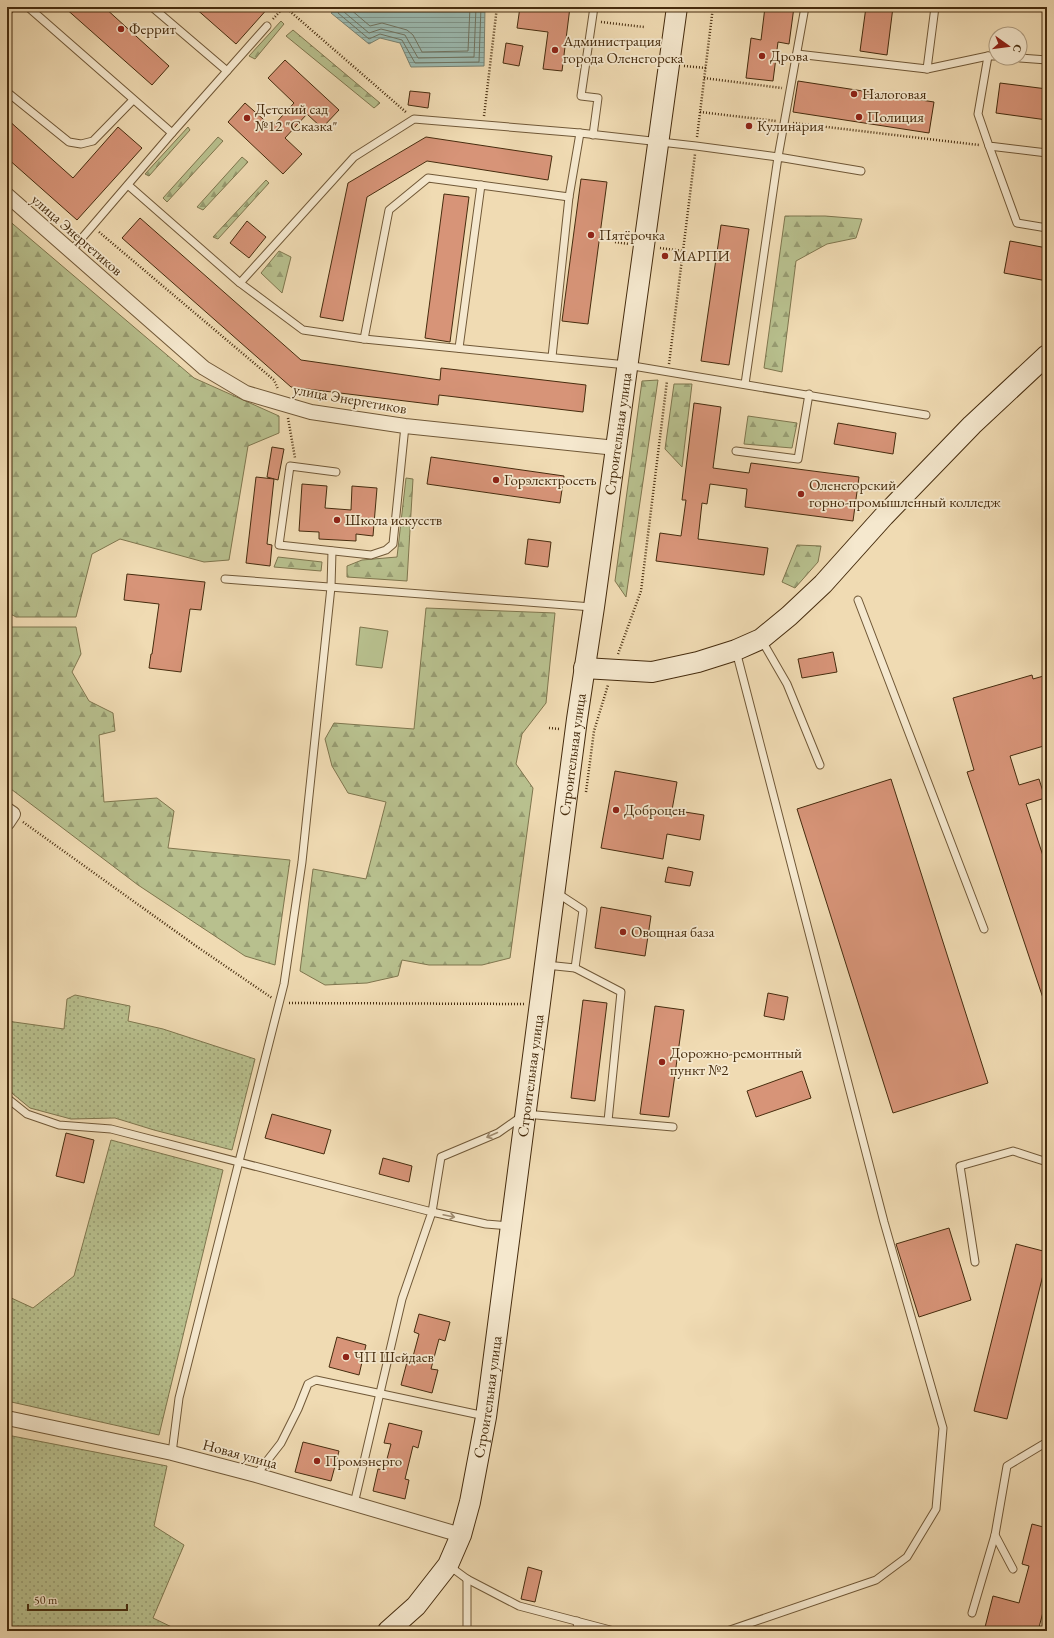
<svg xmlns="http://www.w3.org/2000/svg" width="1054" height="1638" viewBox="0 0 1054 1638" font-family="'EB Garamond',serif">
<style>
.forest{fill:url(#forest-firs);stroke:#7f764e}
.park{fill:#b8c08e;stroke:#7f764e}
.garden{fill:url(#garden-dots);stroke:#7f764e}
.water{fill:url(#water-rules);stroke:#798170}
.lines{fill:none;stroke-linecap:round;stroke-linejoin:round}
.shore{stroke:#707360;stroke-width:1}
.building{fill:#d79478;stroke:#462c0e}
.lane-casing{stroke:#705837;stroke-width:9}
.street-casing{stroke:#705837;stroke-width:16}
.secondary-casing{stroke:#462c0e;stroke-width:22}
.path{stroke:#462c0e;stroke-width:2.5;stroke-dasharray:1 2;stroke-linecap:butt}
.lane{stroke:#f5e8ce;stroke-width:7}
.street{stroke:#f5e8ce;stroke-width:14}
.secondary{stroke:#f5e8ce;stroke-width:20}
.oneway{stroke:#9e8a6e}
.poi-dot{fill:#8f2418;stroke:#f5e8ce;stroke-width:1.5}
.labels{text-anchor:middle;stroke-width:3.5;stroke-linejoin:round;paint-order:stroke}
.poi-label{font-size:15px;fill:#462c0e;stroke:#f5e8ce;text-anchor:start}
.street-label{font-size:15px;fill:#462c0e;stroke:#f5e8ce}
</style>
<defs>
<pattern id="forest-firs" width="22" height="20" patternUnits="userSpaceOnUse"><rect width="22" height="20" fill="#b8c08e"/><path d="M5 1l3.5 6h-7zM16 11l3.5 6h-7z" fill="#979c72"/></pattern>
<pattern id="garden-dots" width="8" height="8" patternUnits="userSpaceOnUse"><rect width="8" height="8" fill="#b8c08e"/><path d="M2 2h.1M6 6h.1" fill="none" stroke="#979c72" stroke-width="1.8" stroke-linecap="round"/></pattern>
<pattern id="water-rules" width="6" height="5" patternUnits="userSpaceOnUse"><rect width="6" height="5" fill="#9bbab1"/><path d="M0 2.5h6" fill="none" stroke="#80978e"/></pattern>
</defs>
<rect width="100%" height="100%" fill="#f0dbb3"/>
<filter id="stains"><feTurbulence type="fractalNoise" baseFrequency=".005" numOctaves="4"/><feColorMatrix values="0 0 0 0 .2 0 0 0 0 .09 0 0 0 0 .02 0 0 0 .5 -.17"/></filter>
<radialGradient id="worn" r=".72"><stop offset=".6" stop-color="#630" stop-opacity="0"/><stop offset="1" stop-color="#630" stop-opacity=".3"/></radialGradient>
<g class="forest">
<path d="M281,21L284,24L255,59L249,56Z"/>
<path d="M293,30L380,103L374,108L286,36Z"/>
<path d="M188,127L190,130L149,176L145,174Z"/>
<path d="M218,137L223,141L167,202L163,198Z"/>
<path d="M242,157L248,162L203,210L197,207Z"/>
<path d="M266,180L269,183L218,239L213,237Z"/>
<path d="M785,216H825L862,219L856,238L827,244L796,261L782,372L764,368Z"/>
<path d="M7,219L194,378L279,416V433L248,446L229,560L204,562L120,539L92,554L76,617H16L7,612Z"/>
<path d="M279,251L291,257L282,293L261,273Z"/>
<path d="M658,380L626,597L615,581L642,381Z"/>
<path d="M674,384H692L682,467L665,449Z"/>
<path d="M748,416L797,423L792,448L744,444Z"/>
<path d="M406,478L413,479L407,581L347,577V566L362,560L397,557Z"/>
<path d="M797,545L821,546L818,562L795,588L782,582Z"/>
<path d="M278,557L322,562L321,571L274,567Z"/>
<path d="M426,608L555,613L546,703L522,734L516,764L533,788L510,958L482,965H429L402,960L398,976L367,983L325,985L300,971L313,869L366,879L386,802L348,793L332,766L325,739L334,723L414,729Z"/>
<path d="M7,627H76L81,654L72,672L89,701L113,713L115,731L99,735L104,802L157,798L174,811L168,848L290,860L275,965L245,956L138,885L7,786Z"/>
</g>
<path class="park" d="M360,627L388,631L382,668L356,665Z"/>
<g class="garden">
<path d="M75,995L130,1006L128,1021L163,1029L255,1059L232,1150L154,1130L115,1118L71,1119L30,1108L13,1094L7,1086V1021L64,1029L67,999Z"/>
<path d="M111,1140L223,1170L159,1435L7,1401V1296L33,1308L74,1276Z"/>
<path d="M7,1435L167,1466L154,1526L184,1545L153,1618L180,1631H7Z"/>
</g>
<path class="water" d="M336,7H485L484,66L411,67L400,43L380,38L369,44L331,13Z"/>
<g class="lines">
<g class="shore">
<path d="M339,7L338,13L369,39L380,34L402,40L415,63L479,62L481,7"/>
<path d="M344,7V12L369,33L381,29L405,35L418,58L474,57L476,7"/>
<path d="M350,7V9L370,26L382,23L407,30L413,35L422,52L468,51L470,7"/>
</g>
</g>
<g class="building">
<path d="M64,7H104L169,66L152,85Z"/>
<path d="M194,7H269L236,44Z"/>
<path d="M520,7L551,9V7H570L562,71L543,69L548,32L517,28Z"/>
<path d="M765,7H794L789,44L778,42L773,81L746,78L751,38L761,40Z"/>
<path d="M866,7H893L887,55L860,51Z"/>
<path d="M506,43L523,46L519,66L503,63Z"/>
<path d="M285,60L339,110L322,128L307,114L285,138L302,154L283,174L228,122L245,103L272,127L294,103L268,78Z"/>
<path d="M798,81L934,102L929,133L793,112Z"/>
<path d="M1000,83L1047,89V120L996,113Z"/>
<path d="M410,91L430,93L428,108L408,105Z"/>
<path d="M7,119L73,178L118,127L142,148L77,220L7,158Z"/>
<path d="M426,137L552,156L548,180L427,161L367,197L343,321L320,317L348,183Z"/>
<path d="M581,179L607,182L588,324L562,321Z"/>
<path d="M444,194L469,197L450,342L425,338Z"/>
<path d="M140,218L301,360L440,380L441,368L586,385L583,412L439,395L438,405L291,387L122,238Z"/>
<path d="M247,221L266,237L249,258L230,243Z"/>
<path d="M721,225L749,229L729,365L701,361Z"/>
<path d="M1010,241L1047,248V281L1004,273Z"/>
<path d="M694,403L721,407L713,468L749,473L751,463L859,477L853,521L745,507L747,489L710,484L707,504L702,503L698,539L768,548L764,575L656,561L660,533L681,536L686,500H682Z"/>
<path d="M838,423L896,433L893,454L834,444Z"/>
<path d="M272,447L284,449L278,480L267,477Z"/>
<path d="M431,457L564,476L560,503L427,484Z"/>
<path d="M256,477L274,479L267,544L272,545L270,566L246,563Z"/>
<path d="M302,484L327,486L325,508L351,510L352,486L377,488L373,536L356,534V541L319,539V532L299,531Z"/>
<path d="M528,539L551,542L548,567L525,564Z"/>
<path d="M127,574L205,582L201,610L190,609L181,672L149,668L151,654H152L159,604L124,600Z"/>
<path d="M833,652L837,672L802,678L798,659Z"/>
<path d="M1032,675L1033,679L1047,675V745L1010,756L1019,785L1039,779L1045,798L1026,804L1047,868V1004H1045L967,772L974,770L953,698Z"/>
<path d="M615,771L677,782L672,810L704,815L700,840L667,834L663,859L601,848Z"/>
<path d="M891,779L988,1083L893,1113L797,809Z"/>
<path d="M668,867L693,872L690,886L665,882Z"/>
<path d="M601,907L651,916L645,956L595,948Z"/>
<path d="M768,993L788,997L784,1020L764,1016Z"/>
<path d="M583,1000L607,1003L595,1101L571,1098Z"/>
<path d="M655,1006L684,1010L669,1117L640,1114Z"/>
<path d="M802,1071L811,1098L756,1117L747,1091Z"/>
<path d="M272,1114L331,1130L324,1154L265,1138Z"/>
<path d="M66,1133L94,1140L84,1183L56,1176Z"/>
<path d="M383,1158L412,1166L409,1182L379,1174Z"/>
<path d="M949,1228L971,1300L919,1317L896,1244Z"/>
<path d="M1016,1244L1047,1252V1259L1007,1419L974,1411Z"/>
<path d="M419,1314L450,1322L445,1341L439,1339L431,1369L438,1370L432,1393L401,1385L407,1362L411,1364L419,1334L414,1332Z"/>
<path d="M337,1337L366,1345L359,1375L329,1367Z"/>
<path d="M389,1423L422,1431L418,1448L413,1446L405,1479L409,1480L405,1499L373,1491L378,1469L384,1470L391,1444L384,1443Z"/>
<path d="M303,1442L339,1451L331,1481L295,1472Z"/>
<path d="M1032,1524L1047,1528V1597L1038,1631H984L993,1596L1019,1603L1029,1566L1022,1564Z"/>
<path d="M528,1567L542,1571L535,1602L521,1599Z"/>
</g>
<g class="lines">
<g class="lane-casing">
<g id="lane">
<path d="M28,7L172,133"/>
<path d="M935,7L927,69L988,56H996"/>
<path d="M7,12L12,7"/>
<path d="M797,54L927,69"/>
<path d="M988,56L978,114L989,146L1047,153"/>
<path d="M1020,58L1047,60"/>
<path d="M227,71L267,26"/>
<path d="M7,92L69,142L81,144L93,141L133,100"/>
<path d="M593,135L598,98L581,96L594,7"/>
<path d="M989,146L1017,223L1047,228"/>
<path d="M128,185L240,283L303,330L364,339L627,365L926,415"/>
<path d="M70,252L172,133L227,71L152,7"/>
<path d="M240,283L354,157L414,119L580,133L696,146L778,157L805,7"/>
<path d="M364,339L389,210L428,178L569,197L580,133"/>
<path d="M459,348L481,185"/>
<path d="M552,357L569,197"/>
<path d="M745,384L778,157L861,171"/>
<path d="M736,451L798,459L809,394"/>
<path d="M336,472L290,466L279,545L371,555L386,550L393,544L405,426"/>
<path d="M225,579L592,607"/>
<path d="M858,600L984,929"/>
<path d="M761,639L787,684L820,765"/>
<path d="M546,965L575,968L583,910L557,893"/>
<path d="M575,968L621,992L608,1121"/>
<path d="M7,1098L27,1114L59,1125L111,1129L432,1212L402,1299L354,1504"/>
<path d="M510,1226L486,1224L432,1212L441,1157L498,1133L525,1114L673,1127"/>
<path d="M975,1262L960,1166L1013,1151L1047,1162"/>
<path d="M172,1453L179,1398L284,984L302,862L331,587L332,551"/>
<path d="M256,1475L281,1443L298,1409L308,1384L316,1380L485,1416"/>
<path d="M995,1535L1013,1569"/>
<path d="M448,1565L467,1579L519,1606L614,1631"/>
<path d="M467,1579V1631"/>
<path d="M972,1613L995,1535L1007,1466L1047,1442"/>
<path d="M577,1621L578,1631"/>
<path d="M727,1631L876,1580L907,1557L936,1509L943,1428L884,1222L736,651"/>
</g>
</g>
<g class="street-casing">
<g id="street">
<path d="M7,195L204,368L246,393L311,412L405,426L616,448"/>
<path d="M7,810L13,814L7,823"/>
<path d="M7,1418L172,1453L256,1475L461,1535"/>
</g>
</g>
<g class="secondary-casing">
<g id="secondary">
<path d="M584,668L652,672L698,662L736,650L761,639L789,616L823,584L884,516L972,425L1047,355"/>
<path id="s1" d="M388,1631L416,1606L448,1565L461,1535L470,1502L486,1417L577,719L594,607L677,7"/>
</g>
</g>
<g class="path">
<path d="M285,7L407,113"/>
<path d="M273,19L284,7"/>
<path d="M601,22L644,27"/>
<path d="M639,61L653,62"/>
<path d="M684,66L706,68"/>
<path d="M704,78L782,88"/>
<path d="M700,112L776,121"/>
<path d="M484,116L497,7"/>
<path d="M793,123L979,145"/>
<path d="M697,137L713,7"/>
<path d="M99,232L274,380L278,389"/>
<path d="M615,242L629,244"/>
<path d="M660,248L683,251"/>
<path d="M669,364L695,154"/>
<path d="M288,418L295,458"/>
<path d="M618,654L641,591L667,381"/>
<path d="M549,728L560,729"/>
<path d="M586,792L594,731L608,685"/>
<path d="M23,822L196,946L272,998"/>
<path d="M289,1003L524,1004"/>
</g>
<use href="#lane" class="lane"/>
<use href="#street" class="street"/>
<use href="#secondary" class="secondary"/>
</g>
<defs><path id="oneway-shaft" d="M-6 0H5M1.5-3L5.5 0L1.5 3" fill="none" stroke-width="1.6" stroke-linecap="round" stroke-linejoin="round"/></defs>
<g class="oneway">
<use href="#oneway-shaft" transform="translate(492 1135) rotate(156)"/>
<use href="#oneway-shaft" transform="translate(449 1216) rotate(12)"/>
</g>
<g class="poi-dot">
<circle cx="121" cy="29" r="4"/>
<circle cx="555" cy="50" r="4"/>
<circle cx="762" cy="56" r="4"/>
<circle cx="854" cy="94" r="4"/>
<circle cx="859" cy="117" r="4"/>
<circle cx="247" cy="118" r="4"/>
<circle cx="749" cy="126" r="4"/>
<circle cx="591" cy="235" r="4"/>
<circle cx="665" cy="256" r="4"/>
<circle cx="496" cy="480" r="4"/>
<circle cx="801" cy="494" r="4"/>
<circle cx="337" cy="520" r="4"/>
<circle cx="616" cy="810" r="4"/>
<circle cx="623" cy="932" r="4"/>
<circle cx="662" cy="1062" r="4"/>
<circle cx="346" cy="1357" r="4"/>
<circle cx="317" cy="1461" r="4"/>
</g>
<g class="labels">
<g class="poi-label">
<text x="129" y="34">Феррит</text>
<text x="563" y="46">Администрация<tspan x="563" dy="17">города Оленегорска</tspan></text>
<text x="770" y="61">Дрова</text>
<text x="862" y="99">Налоговая</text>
<text x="255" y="114">Детский сад<tspan x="255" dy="17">№12 "Сказка"</tspan></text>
<text x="867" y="122">Полиция</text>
<text x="757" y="131">Кулинария</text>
<text x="599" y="240">Пятёрочка</text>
<text x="673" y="261">МАРПИ</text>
<text x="504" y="485">Горэлектросеть</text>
<text x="809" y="490">Оленегорский<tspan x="809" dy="17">горно-промышленный колледж</tspan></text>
<text x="345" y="525">Школа искусств</text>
<text x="624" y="815">Доброцен</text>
<text x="631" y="937">Овощная база</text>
<text x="670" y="1058">Дорожно-ремонтный<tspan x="670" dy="17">пункт №2</tspan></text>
<text x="354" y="1362">ЧП Шейдаев</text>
<text x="325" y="1466">Промэнерго</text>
</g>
<g class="street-label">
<text transform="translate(77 235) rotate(41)" y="5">улица Энергетиков</text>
<text transform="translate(350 399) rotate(10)" y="5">улица Энергетиков</text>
<text dy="5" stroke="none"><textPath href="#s1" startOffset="1235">Строительная улица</textPath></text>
<text dy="5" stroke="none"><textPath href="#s1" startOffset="911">Строительная улица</textPath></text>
<text dy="5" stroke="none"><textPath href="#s1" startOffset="587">Строительная улица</textPath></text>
<text dy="5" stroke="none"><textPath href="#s1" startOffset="263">Строительная улица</textPath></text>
<text transform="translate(240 1454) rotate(15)" y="5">Новая улица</text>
</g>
</g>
<rect width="1054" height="1638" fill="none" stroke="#f0dbb3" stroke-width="24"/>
<rect x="8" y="8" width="1038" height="1622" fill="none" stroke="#462c0e" stroke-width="2"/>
<rect x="12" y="12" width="1030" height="1614" fill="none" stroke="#462c0e"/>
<g transform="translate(1008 46) rotate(104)"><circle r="19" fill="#f5e8ce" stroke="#af9d81"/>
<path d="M0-3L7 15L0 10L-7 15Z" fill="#8f2418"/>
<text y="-6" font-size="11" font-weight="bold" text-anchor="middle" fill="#462c0e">С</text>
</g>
<path d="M28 1604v6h99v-6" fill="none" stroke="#462c0e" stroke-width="2"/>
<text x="34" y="1604" font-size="12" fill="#462c0e" stroke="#f5e8ce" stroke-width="3" paint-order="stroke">50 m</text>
<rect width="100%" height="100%" filter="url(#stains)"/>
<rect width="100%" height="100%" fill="url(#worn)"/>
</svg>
